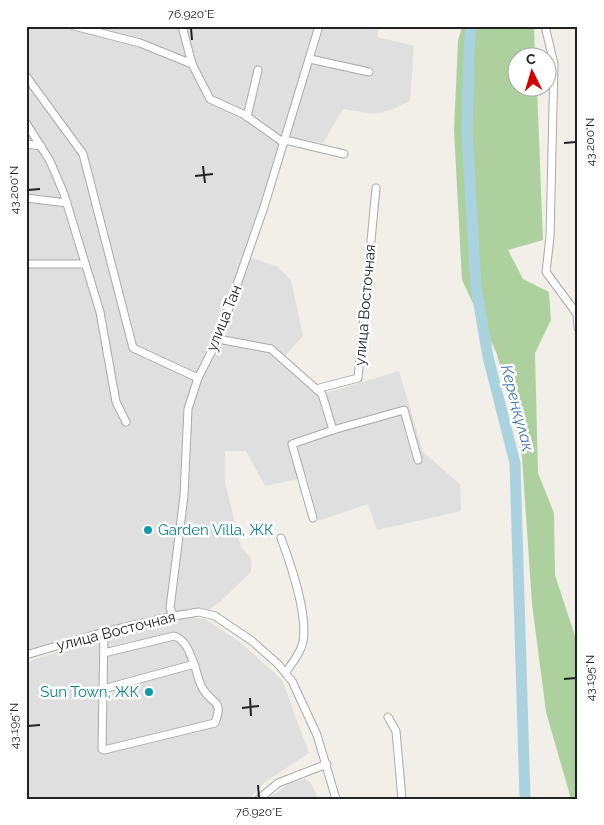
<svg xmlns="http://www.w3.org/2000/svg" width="604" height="825" viewBox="0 0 604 825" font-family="Raleway,sans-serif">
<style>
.residential{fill:#e0dfdf}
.forest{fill:#add19e}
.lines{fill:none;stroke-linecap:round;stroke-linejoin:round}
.river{stroke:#aad3df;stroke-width:11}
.minor-casing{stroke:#a9a9a9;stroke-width:9}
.minor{stroke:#fff;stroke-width:7}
.ticks{fill:none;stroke:#222;stroke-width:2}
.culture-dot{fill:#0f9aa8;stroke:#fff;stroke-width:2}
.labels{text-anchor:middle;stroke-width:5;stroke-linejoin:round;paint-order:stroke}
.street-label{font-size:15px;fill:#222;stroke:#fff}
.culture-label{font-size:15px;fill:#0d838f;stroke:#fff;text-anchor:start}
.water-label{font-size:16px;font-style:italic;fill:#4a7aab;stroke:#fff}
.neatline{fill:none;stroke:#222;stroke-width:2}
.ticks-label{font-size:12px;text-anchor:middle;fill:#222}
</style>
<rect width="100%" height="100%" fill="#f2efe9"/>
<g class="residential">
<path d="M26,26H379L377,37L414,46L410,101L390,110L375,114L343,109L323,143L288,137L247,256L278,267L291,280L303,336L282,359L322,394L399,371L423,452L460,484L461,511L377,530L368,504L318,521L307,477L265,486L246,451H225V482L241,547L251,558V572L220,602L208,610L178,616L205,619L240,642L282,680L309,753L265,782L249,799H26V662L163,620L26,656Z"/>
<path d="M304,779L310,782L319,799H268L288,784Z"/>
</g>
<path class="forest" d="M462,26H534L535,57L516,58V88H537L543,240L508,250L523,279L549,292L551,320L535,353L538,473L554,513L555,575L578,645V799H571L546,712L532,604L522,457L497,354L462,280L454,130L458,41Z"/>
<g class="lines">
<path class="river" d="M471,26L469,49L467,133L476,287L488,357L515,463L525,799"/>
<g class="minor-casing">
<g id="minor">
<path d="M74,26L140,43L192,64"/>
<path d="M182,26L192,64L210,99L245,115L284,143"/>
<path d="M545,26L554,64L550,237L546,272L577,314L578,328"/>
<path d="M310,59L369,72"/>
<path d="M26,76L83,154L133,348L198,378"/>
<path d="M247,117L258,70"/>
<path d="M26,123L50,161L64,194L100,312L116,402L126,422"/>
<path d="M285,140L344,154"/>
<path d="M26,144L41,146"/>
<path d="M26,198L67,203"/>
<path d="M26,264H85"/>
<path d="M218,339L271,349L322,394L333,430L404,410L418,460"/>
<path d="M316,389L358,378L376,188"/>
<path d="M313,518L292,444L333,430"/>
<path d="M281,538C291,565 308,613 303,642C301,653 292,663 286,672"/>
<path d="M174,616L170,608L184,496L188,409L198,378L218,339L264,207L319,26"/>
<path d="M104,653L174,636C187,640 190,655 195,666"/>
<path d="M26,655L104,632L174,616L199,612L215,616L252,641L278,664L292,681L317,735L336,799"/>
<path d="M103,689L191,665L195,666C197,674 199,683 203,689C212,705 224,699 215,723L104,750L102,749L104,632"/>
<path d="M388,717L396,731L402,799"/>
<path d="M259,799L278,783L327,764"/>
</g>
</g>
<use href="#minor" class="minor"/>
</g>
<path class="ticks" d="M191,28L192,40M564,143L576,142M203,166L205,183M195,176L213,174M28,190L40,189M564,679L576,678M250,698L251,716M242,708L259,706M28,726L40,725M258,785L259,798"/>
<g class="culture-dot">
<circle cx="148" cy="530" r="5"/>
<circle cx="149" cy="692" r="5"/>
</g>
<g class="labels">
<g class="street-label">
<text transform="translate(365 305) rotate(-85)" y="5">улица Восточная</text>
<text transform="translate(224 318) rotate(-68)" y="5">улица Тан</text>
<text transform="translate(116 631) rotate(-14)" y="5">улица Восточная</text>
</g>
<g class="culture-label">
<text x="158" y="535">Garden Villa, ЖК</text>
<text x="139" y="697" text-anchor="end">Sun Town, ЖК</text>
</g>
<g class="water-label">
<text transform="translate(518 408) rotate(75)" y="6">Кереңқұлақ</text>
</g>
</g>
<rect width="604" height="825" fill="none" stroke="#ffffff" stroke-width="55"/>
<g transform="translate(532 72) rotate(355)"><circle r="24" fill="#ffffff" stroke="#a7a7a7"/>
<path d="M0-4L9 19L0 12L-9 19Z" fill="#d40000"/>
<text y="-8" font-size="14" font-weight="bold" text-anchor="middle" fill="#222222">С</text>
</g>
<rect x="28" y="28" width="548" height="770" class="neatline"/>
<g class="ticks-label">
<text x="191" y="18">76.920°E</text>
<text transform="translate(590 142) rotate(-90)" y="4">43.200°N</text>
<text transform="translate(14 190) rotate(-90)" y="4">43.200°N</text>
<text transform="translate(590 678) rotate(-90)" y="4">43.195°N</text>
<text transform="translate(14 726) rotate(-90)" y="4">43.195°N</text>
<text x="259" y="816">76.920°E</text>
</g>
</svg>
